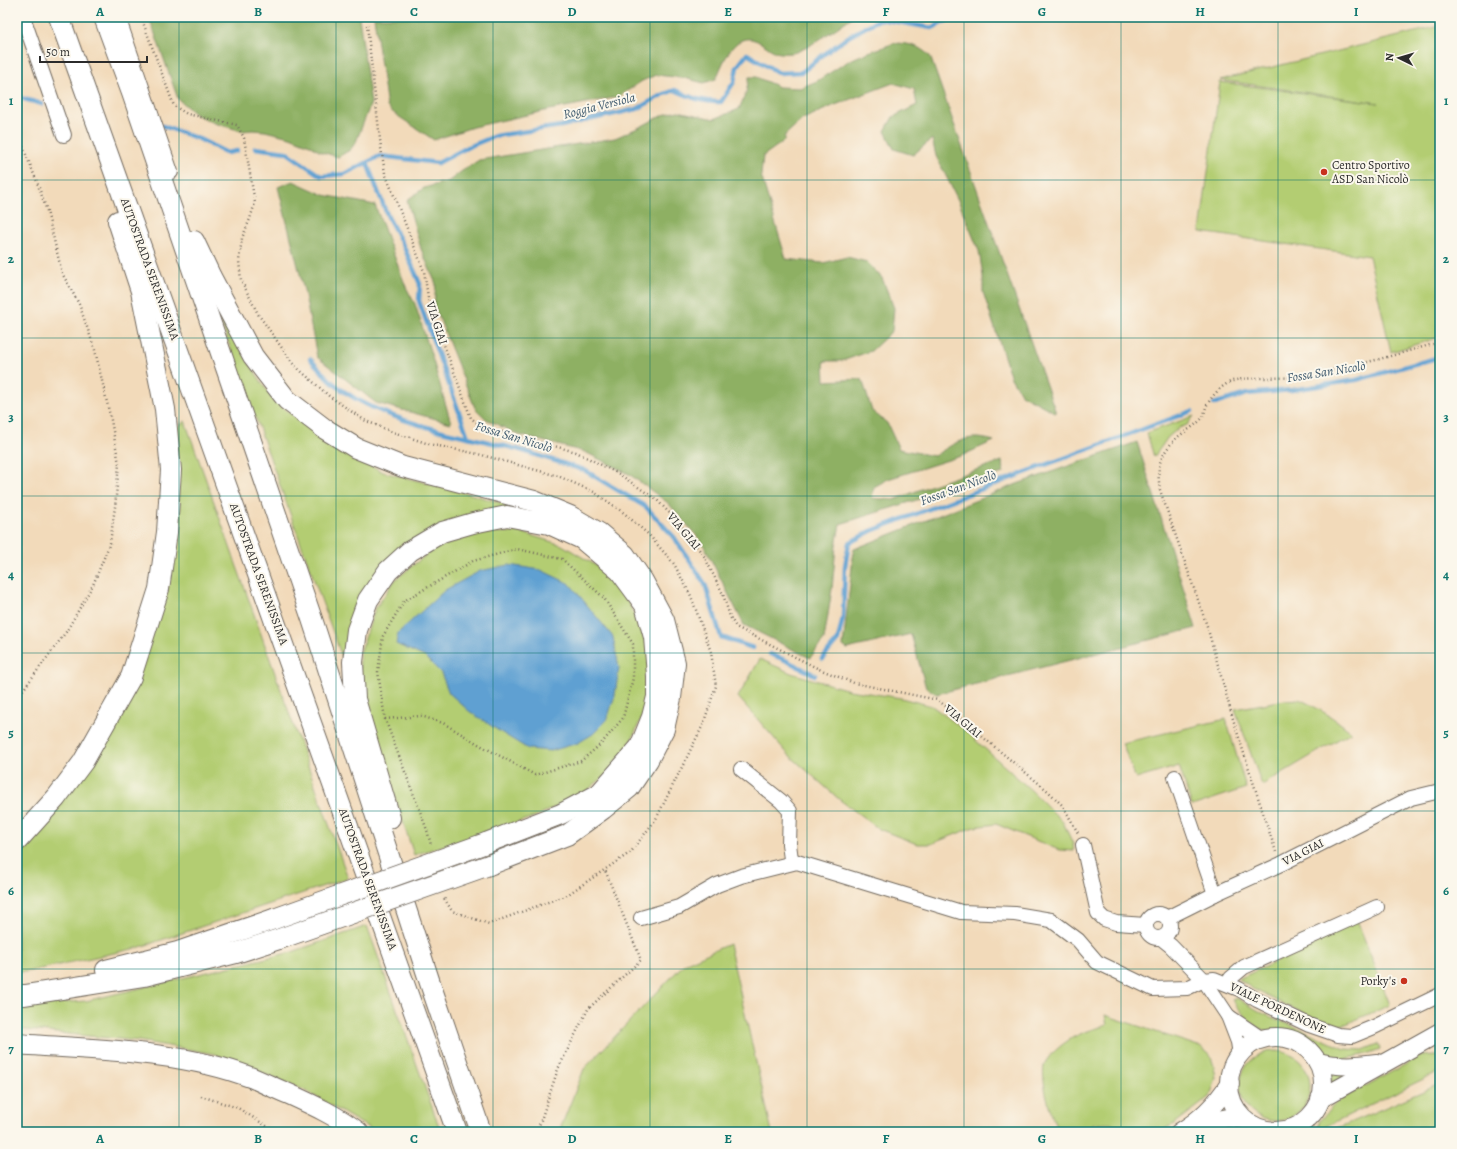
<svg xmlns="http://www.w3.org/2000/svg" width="1457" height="1149" viewBox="0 0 1457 1149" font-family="Alegreya,serif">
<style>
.green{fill:#b3cd72;stroke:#6f7c4e}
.forest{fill:#8eb064;stroke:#5c6e48}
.water{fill:#5ea0d2;stroke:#44667e}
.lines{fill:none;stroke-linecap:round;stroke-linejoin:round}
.stream{stroke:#5ea0d2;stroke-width:4.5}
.minor-casing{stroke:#71685d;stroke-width:16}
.major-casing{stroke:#71685d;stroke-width:20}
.highway-casing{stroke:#71685d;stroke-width:22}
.path{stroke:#71685d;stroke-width:2.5;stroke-dasharray:1 3;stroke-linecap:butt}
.minor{stroke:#fff;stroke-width:14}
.major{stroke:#fff;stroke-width:18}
.highway{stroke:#fff;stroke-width:20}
.highway-bridge-casing{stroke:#71685d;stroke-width:22;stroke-linecap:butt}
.highway-bridge{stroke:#fff;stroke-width:20}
.grid{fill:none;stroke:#0f766e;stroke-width:1;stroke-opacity:0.55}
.poi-dot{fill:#c8321e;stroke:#fbf7ec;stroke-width:1.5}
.labels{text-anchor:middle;stroke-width:4;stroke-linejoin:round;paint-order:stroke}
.poi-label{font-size:12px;fill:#2b2b2b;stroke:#fbf7ec;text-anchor:start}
.street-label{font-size:12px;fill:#2b2b2b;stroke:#fbf7ec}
.water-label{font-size:13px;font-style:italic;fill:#3f5a6e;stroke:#fbf7ec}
.neatline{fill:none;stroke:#0f766e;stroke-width:1.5}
.grid-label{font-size:13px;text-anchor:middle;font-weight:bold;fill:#0f766e}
</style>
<rect width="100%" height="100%" fill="#fbf7ec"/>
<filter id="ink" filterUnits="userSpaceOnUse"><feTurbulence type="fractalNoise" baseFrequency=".025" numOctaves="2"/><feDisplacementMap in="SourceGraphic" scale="8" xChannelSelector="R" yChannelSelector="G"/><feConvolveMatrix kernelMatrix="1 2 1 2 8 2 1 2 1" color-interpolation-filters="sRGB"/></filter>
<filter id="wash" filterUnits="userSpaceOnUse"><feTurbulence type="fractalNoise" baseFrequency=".012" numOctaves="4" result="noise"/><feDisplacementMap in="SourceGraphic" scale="16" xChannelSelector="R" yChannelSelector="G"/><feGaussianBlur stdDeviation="0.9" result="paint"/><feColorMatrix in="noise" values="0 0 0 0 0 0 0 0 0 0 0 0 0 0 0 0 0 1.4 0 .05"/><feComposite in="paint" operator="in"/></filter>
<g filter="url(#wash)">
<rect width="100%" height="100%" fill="#f2daba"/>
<g class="green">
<path d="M1440,26V237L1436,265L1440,272V337L1391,352L1369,256L1200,232L1220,82L1378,103L1220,80Z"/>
<path d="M217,311L248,361L273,400L332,445L383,472L470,494L540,514L438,528L352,616L343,660Z"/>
<path d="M1194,416L1187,425L1179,428L1168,437L1154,457L1147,433Z"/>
<path d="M185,421L348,878L137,948L26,972H17V847L84,767L165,590L173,431Z"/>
<path d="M520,532L562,545L597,566L628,601L650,652L648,691L643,715L630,743L607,774L583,794L534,817L414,855L359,688L360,653L375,609L395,580L432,550L476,533Z"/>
<path d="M760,659L791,673L849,690L901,698L932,706L962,728L1033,792L1063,822L1073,844L1074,851L1059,850L996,824L974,827L931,844H917L879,829L840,800L788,754L738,697Z"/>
<path d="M1299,699C1318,708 1335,718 1351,732L1262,785L1235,709L1285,700Z"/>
<path d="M1226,719L1246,788L1192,806L1179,766L1136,779L1122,743Z"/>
<path d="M1357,920L1390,1005L1346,1024L1337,1026L1289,1007L1253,989L1238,979L1313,945L1312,941Z"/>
<path d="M367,926L441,1132H376L304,1090L215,1054L139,1041L17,1029V1006L86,1001L292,952Z"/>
<path d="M729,944L772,1132H559L584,1069L684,964Z"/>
<path d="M1237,998L1264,1014L1312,1034L1344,1049L1363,1050L1378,1044L1380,1049C1367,1054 1343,1063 1329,1056C1317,1050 1309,1038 1296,1033C1288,1030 1280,1031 1272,1031C1253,1031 1243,1013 1232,1000Z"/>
<path d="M1105,1015L1201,1047L1210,1055L1214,1066L1216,1078L1210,1097L1174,1124L1159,1132H1125C1115,1121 1105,1123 1092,1125L1088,1132H1058C1052,1118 1039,1077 1045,1063C1049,1054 1068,1039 1078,1035C1087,1031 1097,1028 1107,1025Z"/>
<circle cx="1275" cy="1086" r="35"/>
<path d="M1436,1055L1440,1056V1071L1316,1131L1320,1120L1338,1101L1421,1056Z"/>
<path d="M1330,1072L1350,1073L1332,1083Z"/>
<path d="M1440,1084V1132H1328Z"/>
<path d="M1226,1125L1234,1129L1236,1132H1198Z"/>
</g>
<g class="forest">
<path d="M149,17H359L371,103L356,142L350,150L338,157L319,151L310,145L290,137L265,131L253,130L242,131L217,124L196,115L178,99Z"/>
<path d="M374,17H852C841,25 804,52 792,53C774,54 776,52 761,43C735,27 724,61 716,79L704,83L684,78L656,75L642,81L618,97L549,110L473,127L434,140L395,114L387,107Z"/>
<path d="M895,43C912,44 917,45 930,56L1056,413L1021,394L1011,378L983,292V276L979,251L958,200L936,156L932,139L913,155L894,149L885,131L893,117L917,105L914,89L893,83L835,105L803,119L785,135L784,141L763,156L761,175L786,259L823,263L847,257L867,262L882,278L894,308L892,331L871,351L842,361H824L825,381L862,379L872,411L887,423L899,449L934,456C957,442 966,433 994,441L961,456L888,479L874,487L872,498L894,500L924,488L1002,461L1003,473L840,524L836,546L832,589L824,640L810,658L744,625L702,542L668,503L629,474L585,452L519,435L486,419L475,408L434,305L436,284L421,249L407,200L424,188L449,181L462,171L479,160L615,138L640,127L663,115L678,111L714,119L739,109L746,93L749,77H756L779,87L800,88L817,81L850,60L866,53Z"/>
<path d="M293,181L324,195L375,205L406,287L415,304L432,357L451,423L376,403L317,357L304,290L278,187Z"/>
<path d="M1137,442L1196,628L937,694L926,688L911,634L847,649L843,646L854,549L1017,484Z"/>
</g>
<path class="water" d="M509,565L541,570L570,584L613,637L619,668L615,695L607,720L593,734L578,743L551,751L528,749L502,733L469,711L449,693L441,673L425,657L396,644L398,633L445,590L480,571Z"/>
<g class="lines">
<g class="stream">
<path d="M17,97L42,104"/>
<path d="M163,126L199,139L227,153L237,151"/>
<path d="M255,148L286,152L321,176L344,174L380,156L438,163L468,147L495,136L561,126L637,109L662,95L675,90C692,98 702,102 721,102L734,82L737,67L747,54L779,73L802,72L823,55L848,37L880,19L932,28L954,17"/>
<path d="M367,163L388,217L404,247L420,284L419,301L468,437L517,449L584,470L646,507L674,537L705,584L721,637L753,648"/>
<path d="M310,359C318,367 325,376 333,383C367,412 425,428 468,437"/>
<path d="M1214,404L1247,394L1292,390L1356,380L1440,357"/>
<path d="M770,654L785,660L815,675"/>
<path d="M822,659L838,640L843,617L845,566L849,543L871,531L1048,464L1192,411"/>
</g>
</g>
</g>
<g filter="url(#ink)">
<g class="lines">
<g class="minor-casing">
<g id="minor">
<path d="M23,17L64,135"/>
<path d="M118,17L171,172"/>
<path d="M741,769L781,801L790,811L789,844L791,859L797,862"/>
<path d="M1175,777L1215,894"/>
<path d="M1083,845L1098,913L1104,919L1116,923L1146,925"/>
<circle cx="1158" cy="926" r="12"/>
<path d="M641,918L679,907L717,885L741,876L797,862L961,912L1015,914L1051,920L1078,940L1097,962L1153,989L1187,988L1204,980L1214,979L1239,989L1257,1000L1309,1025L1338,1035L1352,1036L1374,1027L1440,995"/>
<path d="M1167,918L1215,894L1281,864L1411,798L1440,791"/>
<path d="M1161,938L1171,946L1204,980L1228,1016"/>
<path d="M1228,984L1231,978L1244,967L1377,907"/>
<path d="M1240,1055L1238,1042L1228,1016L1262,1039"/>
<path d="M1269,1132L1271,1130"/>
</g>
</g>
<g class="major-casing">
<g id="major">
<circle cx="1276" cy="1084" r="47"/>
<path d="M1318,1062C1340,1067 1354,1066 1377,1063"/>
<path d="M1320,1099L1440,1032"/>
<path d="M1194,1125L1228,1118L1246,1120"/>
<path d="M1180,1132C1201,1120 1217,1103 1230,1083"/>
</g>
</g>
<g class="highway-casing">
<g id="highway">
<path d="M59,17L457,1132"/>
<path d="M104,17L132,93L312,619L432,989L481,1132"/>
<path d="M194,241L211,277L253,356L287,400L325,429L356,448L403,467L534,501L570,516L599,533L625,555L643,581L664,620L675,663L671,698L664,729L648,760L629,788L603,809L567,835L489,865"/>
<path d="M390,818L355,699L353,662L357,630L368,600L388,571L410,551L442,532L473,523L507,516L549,524L582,539L620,571L645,605L654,637L657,676V697L652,717L640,747L599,794L561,814L486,843"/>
<path d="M17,841L56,798L83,762L131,677L159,589L167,532L171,470L165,409L141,291L118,221"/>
<path d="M106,970L178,952L274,919"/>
<path d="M17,995H25L144,976L236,953L282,938"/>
<path d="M17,1044C92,1050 179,1050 250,1077C263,1082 276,1089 289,1094C313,1105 337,1116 358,1132"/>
</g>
</g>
<g class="path">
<path d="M141,17L174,106L187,114L237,125L244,138L255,203L250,219L242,238L239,261L241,280L258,314L294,365L329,396L364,420L390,431L429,444L478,454L558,476L594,492L624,513L649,535L674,564L691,596L711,652L716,686L703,725L656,819L631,852L567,895L489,924L452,911L444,898"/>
<path d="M367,25L381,148L385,173L424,271L429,304L471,418L481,426L576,452L619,474L657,500L680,524L704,556L723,594L730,617L736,627L819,669L854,683L938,700L1048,791L1063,806L1078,833"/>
<path d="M17,136L23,147L37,182L47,211L62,273L79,304L95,350L111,420L119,464L115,507L110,543L93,585L66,632L17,698"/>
<path d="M385,719L421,716L443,723L480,745L535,775L581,761L601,744L623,718L633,678V644L604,598L562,559L517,549L473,561L404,601L383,636L378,672L385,719L427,830L431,845"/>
<path d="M1276,852L1263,813L1233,719L1207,626L1160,490C1159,483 1158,475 1159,468C1160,457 1170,443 1179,436C1187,430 1197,425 1203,417C1205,413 1205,409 1207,405C1212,396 1220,387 1230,382C1242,376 1278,379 1293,377C1343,370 1392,356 1440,342"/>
<path d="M201,1096L238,1108L276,1132"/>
<path d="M537,1132L558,1069L588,1009L641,960L605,870"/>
<path d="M1308,1132L1323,1114"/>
</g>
<use href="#minor" class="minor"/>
<use href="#major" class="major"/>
<use href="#highway" class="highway"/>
<g class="highway-bridge-casing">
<g id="highway-bridge">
<path d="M274,919L486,843"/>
<path d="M282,938L489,865"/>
</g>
</g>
<use href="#highway-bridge" class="highway-bridge"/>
</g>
</g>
<path class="grid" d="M179,17V1132M336,17V1132M493,17V1132M650,17V1132M807,17V1132M964,17V1132M1121,17V1132M1278,17V1132M17,180H1440M17,338H1440M17,496H1440M17,653H1440M17,811H1440M17,969H1440"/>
<g class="poi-dot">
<circle cx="1324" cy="172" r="4"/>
<circle cx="1404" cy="981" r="4"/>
</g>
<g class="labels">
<g class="poi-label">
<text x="1332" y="169">Centro Sportivo<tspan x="1332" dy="14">ASD San Nicolò</tspan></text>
<text x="1396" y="985" text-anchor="end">Porky's</text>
</g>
<g class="street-label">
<text transform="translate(150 269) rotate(70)" y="4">AUTOSTRADA SERENISSIMA</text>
<text transform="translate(437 323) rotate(72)" y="4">VIA GIAI</text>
<text transform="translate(684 531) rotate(50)" y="4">VIA GIAI</text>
<text transform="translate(259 574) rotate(70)" y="4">AUTOSTRADA SERENISSIMA</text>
<text transform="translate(963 721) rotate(40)" y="4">VIA GIAI</text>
<text transform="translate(1303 852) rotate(-27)" y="4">VIA GIAI</text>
<text transform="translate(368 879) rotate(70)" y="4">AUTOSTRADA SERENISSIMA</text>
<text transform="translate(1278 1008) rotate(25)" y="4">VIALE PORDENONE</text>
</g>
<g class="water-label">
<text transform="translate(599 105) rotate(-14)" y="5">Roggia Versiola</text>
<text transform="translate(1326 371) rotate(-9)" y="5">Fossa San Nicolò</text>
<text transform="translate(514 436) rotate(17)" y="5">Fossa San Nicolò</text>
<text transform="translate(958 487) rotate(-20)" y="5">Fossa San Nicolò</text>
</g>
</g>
<rect width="1457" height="1149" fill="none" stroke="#fbf7ec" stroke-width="44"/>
<g transform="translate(1399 58) rotate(275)" stroke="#fbf7ec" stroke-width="3" paint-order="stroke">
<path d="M0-3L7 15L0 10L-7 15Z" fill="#2b2b2b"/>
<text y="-6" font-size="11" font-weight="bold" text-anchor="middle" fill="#2b2b2b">N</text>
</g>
<path d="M40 56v6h107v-6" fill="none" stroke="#2b2b2b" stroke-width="2"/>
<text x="46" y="56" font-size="12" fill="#2b2b2b" stroke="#fbf7ec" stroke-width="3" paint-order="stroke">50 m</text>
<rect x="22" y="22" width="1413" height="1105" class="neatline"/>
<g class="grid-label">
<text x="100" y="16">A</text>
<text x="258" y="16">B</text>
<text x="414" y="16">C</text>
<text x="572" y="16">D</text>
<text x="728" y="16">E</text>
<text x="886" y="16">F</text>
<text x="1042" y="16">G</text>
<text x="1200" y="16">H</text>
<text x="1356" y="16">I</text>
<text x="11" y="105">1</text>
<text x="1446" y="105">1</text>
<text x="11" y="263">2</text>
<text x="1446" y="263">2</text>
<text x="11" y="421">3</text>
<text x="1446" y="421">3</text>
<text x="11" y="579">4</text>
<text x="1446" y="579">4</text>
<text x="11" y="737">5</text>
<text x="1446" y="737">5</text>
<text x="11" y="895">6</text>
<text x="1446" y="895">6</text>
<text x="11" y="1053">7</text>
<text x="1446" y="1053">7</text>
<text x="100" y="1143">A</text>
<text x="258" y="1143">B</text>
<text x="414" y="1143">C</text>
<text x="572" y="1143">D</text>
<text x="728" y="1143">E</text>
<text x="886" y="1143">F</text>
<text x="1042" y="1143">G</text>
<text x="1200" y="1143">H</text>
<text x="1356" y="1143">I</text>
</g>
</svg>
